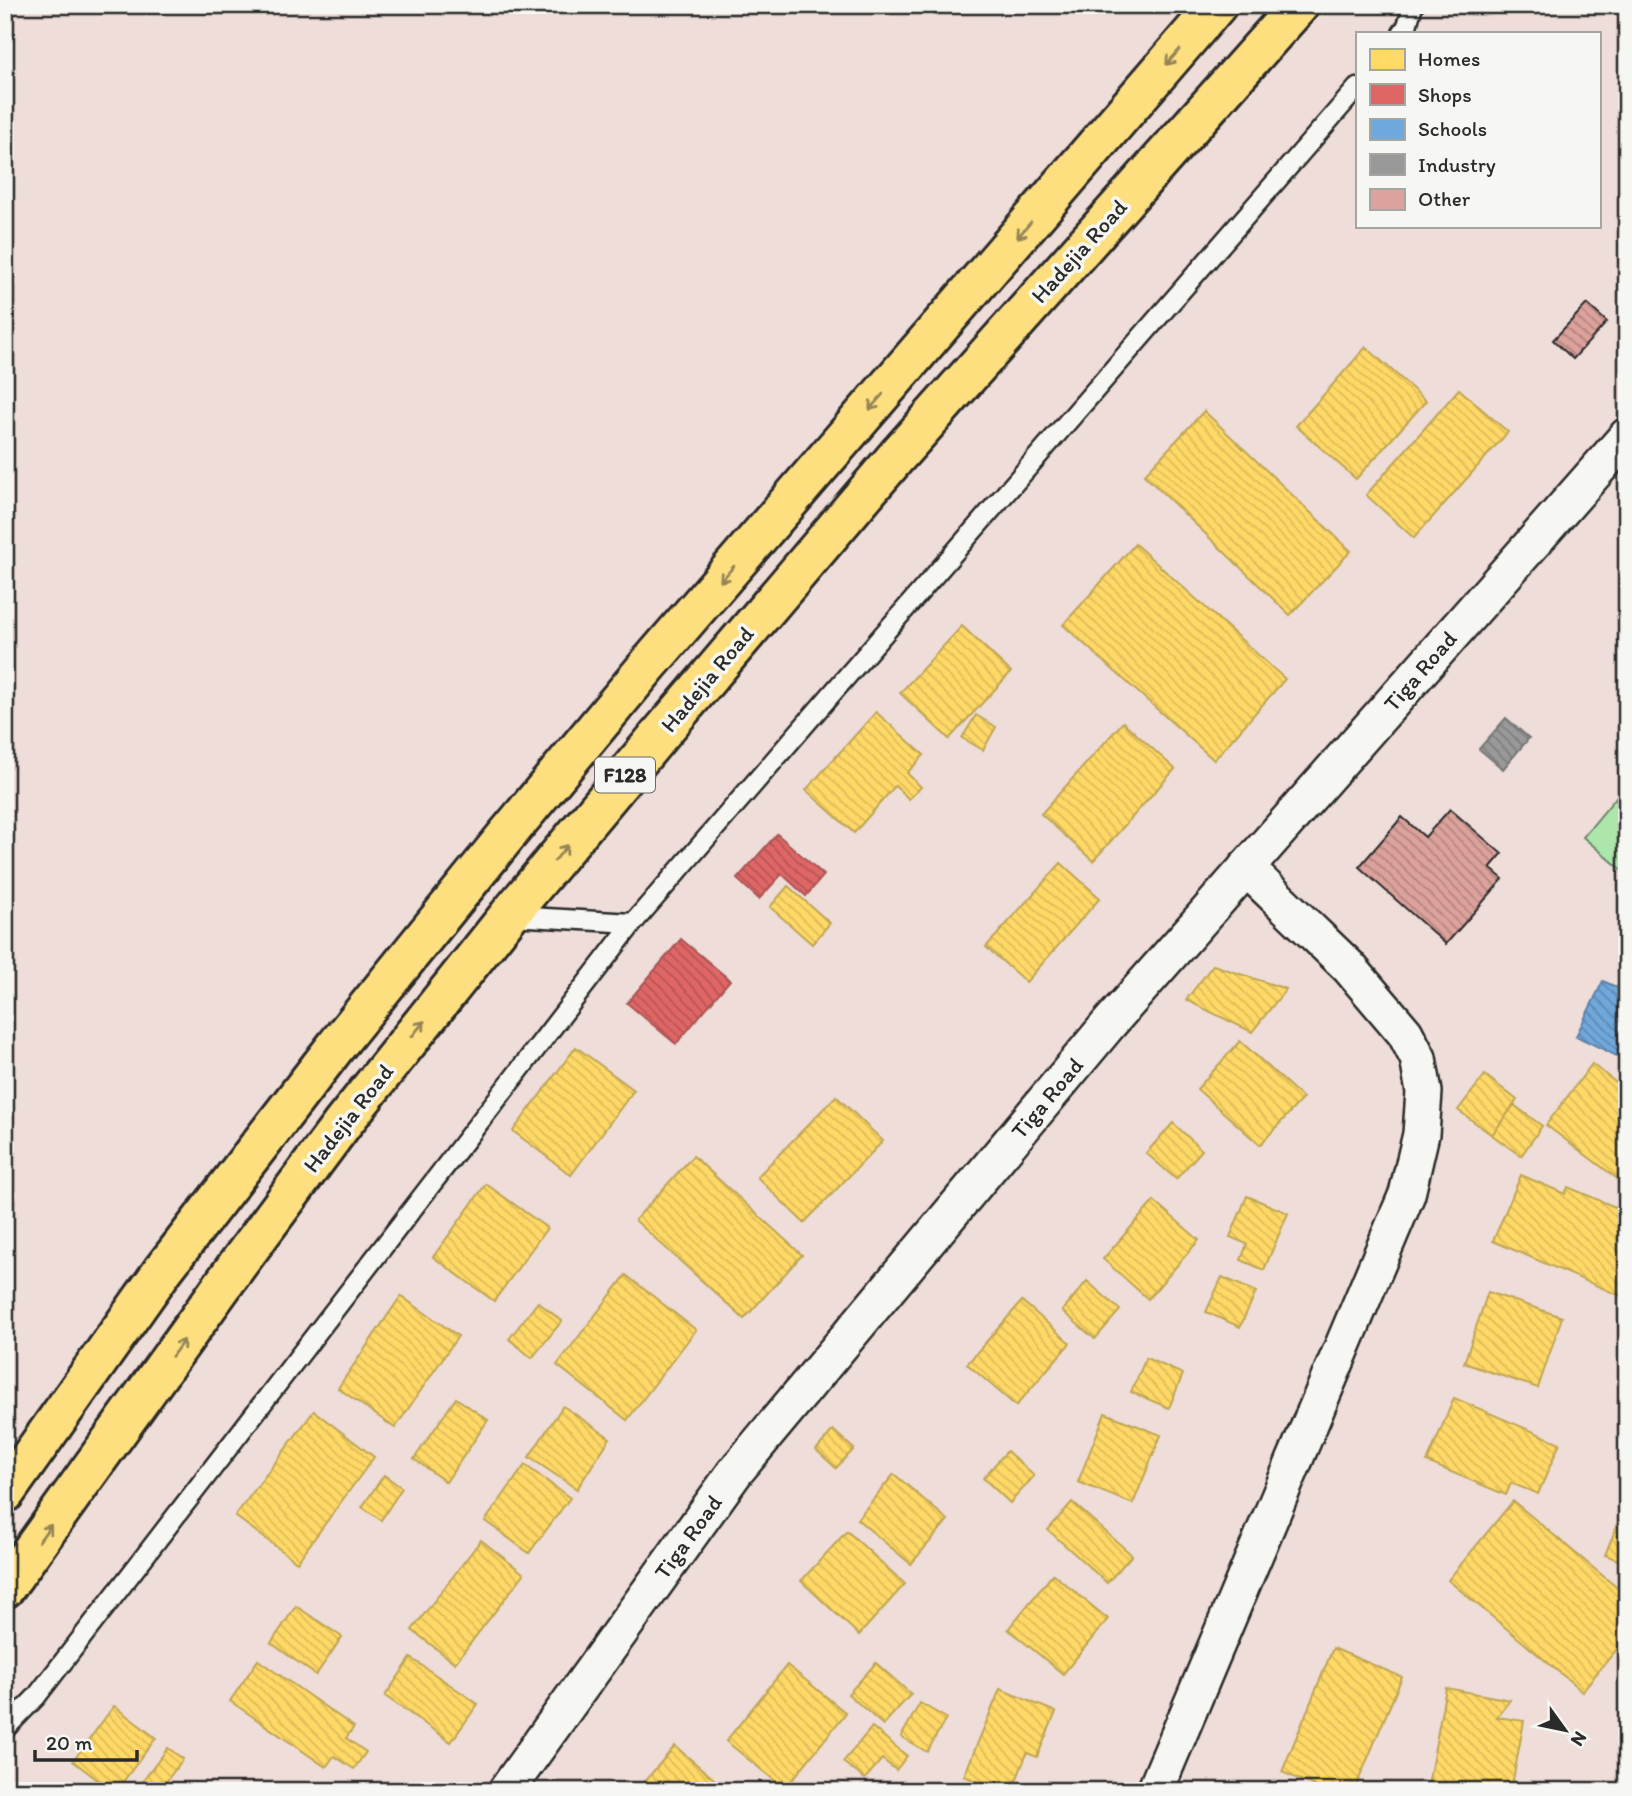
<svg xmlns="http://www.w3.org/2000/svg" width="1632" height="1796" viewBox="0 0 1632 1796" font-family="Itim,sans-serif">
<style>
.park{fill:#ade6aa;stroke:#6c886a;stroke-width:2}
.homes{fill:url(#homes-back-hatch);stroke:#bfa554;stroke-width:2}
.shops{fill:url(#shops-back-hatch);stroke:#aa5454;stroke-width:2}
.schools{fill:url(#schools-back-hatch);stroke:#5b82a7;stroke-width:2}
.industry{fill:url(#industry-back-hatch);stroke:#787878;stroke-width:2}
.building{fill:url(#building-back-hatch);stroke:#2b2b2b;stroke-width:2}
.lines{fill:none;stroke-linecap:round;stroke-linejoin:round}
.service-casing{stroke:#2b2b2b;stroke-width:23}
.minor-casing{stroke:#2b2b2b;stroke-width:40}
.primary-casing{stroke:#2b2b2b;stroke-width:44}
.service{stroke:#f6f6f2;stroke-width:18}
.minor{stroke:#f6f6f2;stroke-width:35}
.primary{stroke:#fedf80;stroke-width:38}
.oneway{stroke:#948556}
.labels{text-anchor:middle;stroke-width:7;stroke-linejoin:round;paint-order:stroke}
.shield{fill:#f6f6f2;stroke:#686867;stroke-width:2}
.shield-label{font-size:21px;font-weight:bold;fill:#2b2b2b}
.street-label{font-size:23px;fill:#2b2b2b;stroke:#f6f6f2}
</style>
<defs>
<pattern id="homes-back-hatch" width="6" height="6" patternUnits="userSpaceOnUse" patternTransform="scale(1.75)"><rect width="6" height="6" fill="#ffd966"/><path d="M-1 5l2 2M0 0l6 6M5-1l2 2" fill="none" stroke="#dbba59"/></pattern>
<pattern id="shops-back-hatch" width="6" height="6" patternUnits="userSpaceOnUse" patternTransform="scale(1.75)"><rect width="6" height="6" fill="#e06666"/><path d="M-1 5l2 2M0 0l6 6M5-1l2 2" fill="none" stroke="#b65454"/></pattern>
<pattern id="schools-back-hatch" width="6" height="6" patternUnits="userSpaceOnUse" patternTransform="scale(1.75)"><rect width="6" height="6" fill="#6fa8dc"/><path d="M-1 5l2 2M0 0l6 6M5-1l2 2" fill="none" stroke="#5b89b3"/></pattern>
<pattern id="industry-back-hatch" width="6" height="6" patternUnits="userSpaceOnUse" patternTransform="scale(1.75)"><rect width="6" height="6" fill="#999"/><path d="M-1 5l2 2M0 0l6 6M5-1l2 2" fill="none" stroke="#7d7d7d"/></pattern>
<pattern id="building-back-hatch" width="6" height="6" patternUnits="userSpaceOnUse" patternTransform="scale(1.75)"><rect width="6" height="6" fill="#dca29b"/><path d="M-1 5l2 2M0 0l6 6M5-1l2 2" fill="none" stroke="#b3847f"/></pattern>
</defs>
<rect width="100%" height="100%" fill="#eeddd8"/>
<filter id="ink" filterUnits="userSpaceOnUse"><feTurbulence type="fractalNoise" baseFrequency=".0143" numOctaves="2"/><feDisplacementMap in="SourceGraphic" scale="14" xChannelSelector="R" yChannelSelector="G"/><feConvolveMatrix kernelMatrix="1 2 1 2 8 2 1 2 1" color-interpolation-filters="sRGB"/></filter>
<g filter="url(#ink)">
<path class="park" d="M1627,784V874L1583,837Z"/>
<g class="homes">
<path d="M1366,347L1426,401L1356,479L1296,426Z"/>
<path d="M1459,389L1508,432L1414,538L1366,495Z"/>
<path d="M1204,411L1351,551L1290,615L1144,475Z"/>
<path d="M1135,544L1285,679L1214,760L1063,625Z"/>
<path d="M962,626L1011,672L949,739L900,693Z"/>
<path d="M876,712L924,755L907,773L921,787L909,799L895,786L854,833L806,790Z"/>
<path d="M976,715L996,727L983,750L962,738Z"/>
<path d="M1123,722L1175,769L1093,861L1041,814Z"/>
<path d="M1061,863L1100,898L1026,982L986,947Z"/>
<path d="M788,886L830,923L812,944L770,907Z"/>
<path d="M1213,965L1286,989L1252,1032L1186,1000Z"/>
<path d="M1240,1041L1303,1098L1260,1145L1197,1089Z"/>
<path d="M576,1047L634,1090L571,1175L513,1131Z"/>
<path d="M1592,1064L1624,1089L1627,1086V1186L1546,1125Z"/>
<path d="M1485,1075L1517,1100L1492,1135L1458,1110Z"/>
<path d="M836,1096L883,1141L804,1223L757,1177Z"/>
<path d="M1514,1105L1542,1126L1521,1156L1492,1135Z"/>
<path d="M1173,1123L1202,1150L1176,1179L1146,1153Z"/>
<path d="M693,1156L802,1255L744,1319L635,1220Z"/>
<path d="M1521,1175L1565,1194L1568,1187L1627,1212V1288L1623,1297L1493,1241Z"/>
<path d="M486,1184L547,1228L494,1301L433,1257Z"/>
<path d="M1247,1196L1288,1213L1264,1270L1241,1260L1247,1244L1230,1237Z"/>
<path d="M1154,1201L1199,1240L1148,1299L1103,1259Z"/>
<path d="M626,1275L696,1330L627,1420L557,1365Z"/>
<path d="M1222,1277L1256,1292L1240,1327L1206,1312Z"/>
<path d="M1087,1281L1120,1310L1095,1339L1062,1311Z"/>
<path d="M1488,1292L1562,1317L1538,1388L1464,1363Z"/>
<path d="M401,1296L458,1336L395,1428L338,1388Z"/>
<path d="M1022,1301L1070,1343L1016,1406L967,1364Z"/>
<path d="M538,1302L562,1321L532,1358L509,1339Z"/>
<path d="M1146,1358L1183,1374L1169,1408L1131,1392Z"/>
<path d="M456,1398L488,1420L446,1482L414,1459Z"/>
<path d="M1454,1398L1560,1443L1538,1494L1511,1483L1506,1495L1427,1462Z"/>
<path d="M563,1406L610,1438L577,1489L529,1457Z"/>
<path d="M314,1411L374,1457L297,1562L235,1516Z"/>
<path d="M1105,1413L1161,1435L1133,1504L1078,1482Z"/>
<path d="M833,1430L854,1449L836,1468L816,1450Z"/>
<path d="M1007,1451L1034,1476L1010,1503L983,1478Z"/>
<path d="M525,1465L570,1498L529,1553L485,1521Z"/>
<path d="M894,1474L948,1520L911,1564L857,1519Z"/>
<path d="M384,1475L402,1488L381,1520L362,1507Z"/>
<path d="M1513,1501L1627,1596V1637L1582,1691L1448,1580Z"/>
<path d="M1627,1501V1561L1626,1563L1605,1555Z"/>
<path d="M1072,1502L1132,1555L1107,1583L1048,1530Z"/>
<path d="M847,1531L905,1584L859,1635L801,1581Z"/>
<path d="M481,1540L524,1574L455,1663L412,1630Z"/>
<path d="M1053,1574L1108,1619L1063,1674L1008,1629Z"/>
<path d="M296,1606L342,1637L316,1675L271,1643Z"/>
<path d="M1333,1648L1402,1677L1354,1791H1326L1282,1772Z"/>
<path d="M411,1658L478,1704L451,1742L385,1696Z"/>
<path d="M258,1660L354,1727L346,1738L366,1752L354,1769L334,1756L326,1767L230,1701Z"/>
<path d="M876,1663L911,1694L883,1725L848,1694Z"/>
<path d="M787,1665L846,1713L785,1789L726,1741Z"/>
<path d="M1446,1688L1510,1700L1497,1717L1524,1721L1511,1791H1427Z"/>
<path d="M1000,1689L1056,1712L1037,1757L1027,1753L1012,1791H1000L964,1776Z"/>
<path d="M920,1703L946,1718L927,1752L901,1737Z"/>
<path d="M114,1706L156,1738L116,1791H112L73,1761Z"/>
<path d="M872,1727L907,1756L896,1770L882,1759L865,1779L843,1762Z"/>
<path d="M675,1746L728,1791H642L639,1788Z"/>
<path d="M168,1748L183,1759L159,1791H145L139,1786Z"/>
<path d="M931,1783L941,1791H925Z"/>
</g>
<g class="shops">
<path d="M777,834L824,875L806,896L782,874L759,899L737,879Z"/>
<path d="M681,939L730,980L676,1044L627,1003Z"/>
</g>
<path class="schools" d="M1603,981L1627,992V1061L1576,1036Z"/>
<path class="industry" d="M1506,718L1529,738L1503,769L1479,749Z"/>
<g class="building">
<path d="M1587,304L1607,322L1573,359L1553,340Z"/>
<path d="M1450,809L1502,854L1490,868L1503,879L1446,944L1359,867L1402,817L1425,837Z"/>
</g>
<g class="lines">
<g class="service-casing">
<g id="service">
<path d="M1402,33L1407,26L1413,5"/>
<path d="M511,916L633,923"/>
<path d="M5,1729L36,1697L633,923L1357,88"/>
</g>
</g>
<g class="minor-casing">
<g id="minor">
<path d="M506,1791L735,1472L1108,1025L1627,436"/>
<path d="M1155,1791L1407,1194L1421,1134L1424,1092L1418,1058L1405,1033L1349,967L1246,868"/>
</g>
</g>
<g class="primary-casing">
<g id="primary">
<path d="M5,1493L163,1270L336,1046L506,836L649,664L1217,5"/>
<path d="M5,1588L238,1264L343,1123L509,915L656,739L897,456L1299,5"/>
</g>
</g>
<use href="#service" class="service"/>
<use href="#minor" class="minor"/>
<use href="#primary" class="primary"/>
</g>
<defs><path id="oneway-shaft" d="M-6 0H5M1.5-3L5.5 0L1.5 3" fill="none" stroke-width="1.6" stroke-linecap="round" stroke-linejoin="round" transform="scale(1.75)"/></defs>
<g class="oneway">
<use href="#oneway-shaft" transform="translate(1173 57) rotate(131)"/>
<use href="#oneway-shaft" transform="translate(1024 230) rotate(131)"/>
<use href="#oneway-shaft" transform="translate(876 402) rotate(131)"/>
<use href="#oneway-shaft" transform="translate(727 574) rotate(131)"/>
<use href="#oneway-shaft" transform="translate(561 853) rotate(-50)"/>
<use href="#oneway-shaft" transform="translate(418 1029) rotate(-51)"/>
<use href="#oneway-shaft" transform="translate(178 1348) rotate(-54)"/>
<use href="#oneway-shaft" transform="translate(45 1533) rotate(-54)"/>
</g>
</g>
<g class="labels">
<rect class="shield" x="595" y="757.5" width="60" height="35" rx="5"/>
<g class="shield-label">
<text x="625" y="782">F128</text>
</g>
<g class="street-label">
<text transform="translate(1079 251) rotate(-48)" y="8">Hadejia Road</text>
<text transform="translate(1420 671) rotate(-49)" y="8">Tiga Road</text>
<text transform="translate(707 679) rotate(-50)" y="8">Hadejia Road</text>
<text transform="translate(1047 1098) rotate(-50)" y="8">Tiga Road</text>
<text transform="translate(348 1118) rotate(-52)" y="8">Hadejia Road</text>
<text transform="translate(688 1537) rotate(-54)" y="8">Tiga Road</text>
</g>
</g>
<rect width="1632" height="1796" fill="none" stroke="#f6f6f2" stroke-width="28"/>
<rect x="14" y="14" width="1604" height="1768" fill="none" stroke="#2b2b2b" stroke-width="2.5" filter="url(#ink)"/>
<rect x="1356" y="32" width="245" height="196" fill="#f6f6f2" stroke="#a5a5a2" stroke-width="2"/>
<rect x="1370" y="49" width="35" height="21" fill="#ffd966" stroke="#a5a5a2" stroke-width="2"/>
<text x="1418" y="66" font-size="21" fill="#2b2b2b">Homes</text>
<rect x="1370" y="84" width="35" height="21" fill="#e06666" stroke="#a5a5a2" stroke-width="2"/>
<text x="1418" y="102" font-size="21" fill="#2b2b2b">Shops</text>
<rect x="1370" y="119" width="35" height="21" fill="#6fa8dc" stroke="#a5a5a2" stroke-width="2"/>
<text x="1418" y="136" font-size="21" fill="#2b2b2b">Schools</text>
<rect x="1370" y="154" width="35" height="21" fill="#999999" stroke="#a5a5a2" stroke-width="2"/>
<text x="1418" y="172" font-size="21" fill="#2b2b2b">Industry</text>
<rect x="1370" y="189" width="35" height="21" fill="#dca29b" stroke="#a5a5a2" stroke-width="2"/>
<text x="1418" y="206" font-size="21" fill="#2b2b2b">Other</text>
<g transform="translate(1565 1730) rotate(123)" stroke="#f6f6f2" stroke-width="5" paint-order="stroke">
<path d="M0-5L12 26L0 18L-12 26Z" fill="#2b2b2b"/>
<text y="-10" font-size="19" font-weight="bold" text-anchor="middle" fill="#2b2b2b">N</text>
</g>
<path d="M35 1750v10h102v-10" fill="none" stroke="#2b2b2b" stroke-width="3.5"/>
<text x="46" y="1750" font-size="21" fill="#2b2b2b" stroke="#f6f6f2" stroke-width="5" paint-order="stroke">20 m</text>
</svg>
